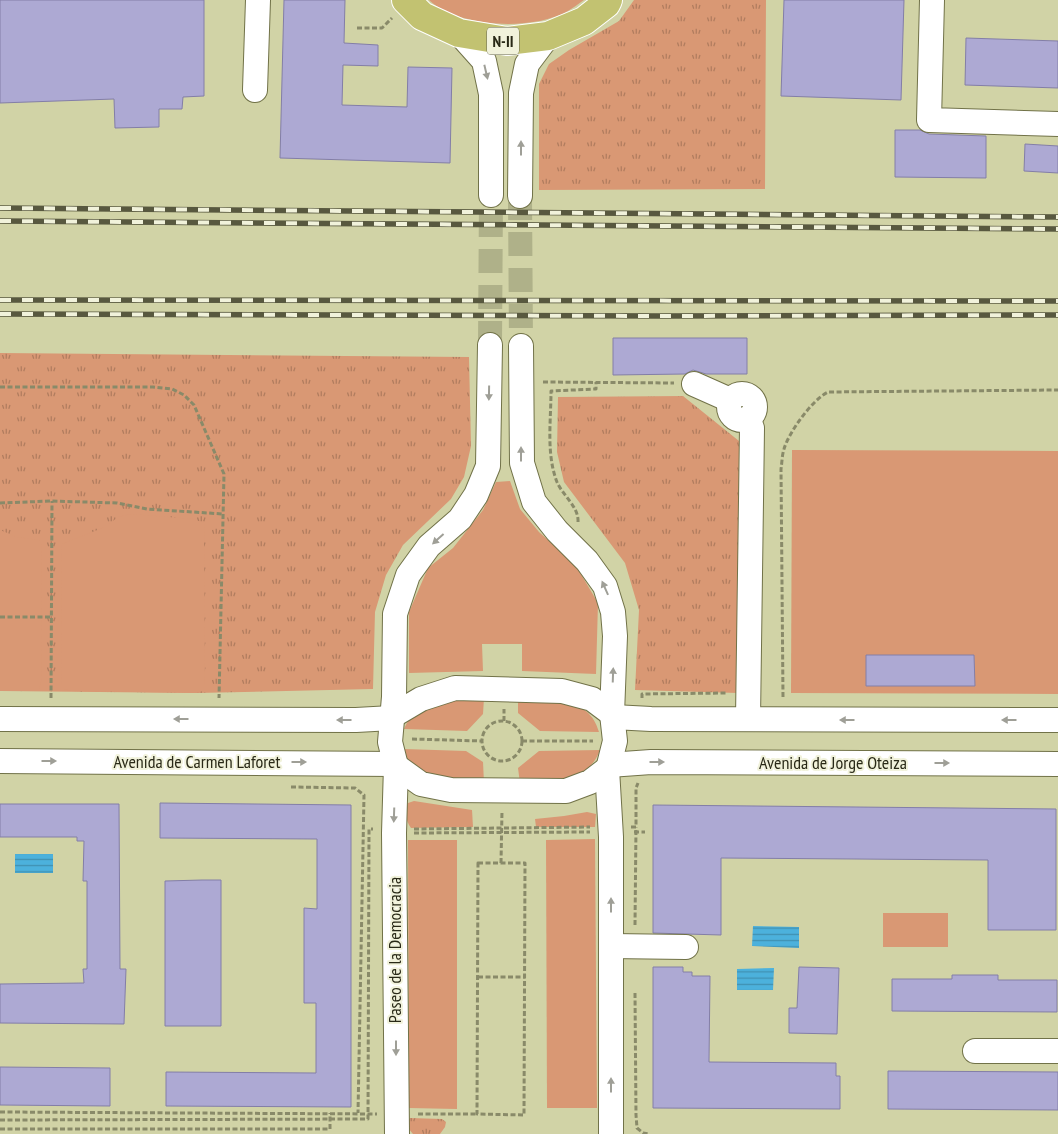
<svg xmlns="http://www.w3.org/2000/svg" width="1058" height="1134" viewBox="0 0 1058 1134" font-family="'PT Sans Narrow',sans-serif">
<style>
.grass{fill:url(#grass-tufts)}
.garden{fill:#d99874}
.water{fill:url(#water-rules)}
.building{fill:#ada9d3;stroke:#837ea7}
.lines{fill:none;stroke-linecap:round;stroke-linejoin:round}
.minor-tunnel{stroke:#afb189;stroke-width:24;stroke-dasharray:24 12;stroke-linecap:butt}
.minor-casing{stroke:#717248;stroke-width:26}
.major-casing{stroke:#fff;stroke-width:30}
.path{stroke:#898a69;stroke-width:3;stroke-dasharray:5 2.5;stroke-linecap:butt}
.minor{stroke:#fff;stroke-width:24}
.major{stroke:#c2c271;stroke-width:28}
.rail-casing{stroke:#58583f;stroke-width:5.5}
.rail{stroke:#f1f2db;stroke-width:4;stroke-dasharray:11;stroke-linecap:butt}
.oneway{fill:#9f9f97}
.labels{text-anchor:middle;stroke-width:4;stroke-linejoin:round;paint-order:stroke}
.shield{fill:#f1f2db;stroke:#656552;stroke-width:1}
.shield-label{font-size:16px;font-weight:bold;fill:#292917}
.street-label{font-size:18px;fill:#292917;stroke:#f1f2db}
</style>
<defs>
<pattern id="grass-tufts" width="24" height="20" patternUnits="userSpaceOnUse" patternTransform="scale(1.25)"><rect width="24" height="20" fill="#d99874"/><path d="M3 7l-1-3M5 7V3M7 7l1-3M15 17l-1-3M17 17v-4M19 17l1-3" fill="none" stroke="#b07c5e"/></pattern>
<pattern id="water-rules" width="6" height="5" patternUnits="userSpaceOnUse" patternTransform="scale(1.25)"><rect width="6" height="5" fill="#4cb1dc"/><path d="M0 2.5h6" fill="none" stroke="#3f90b1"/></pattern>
</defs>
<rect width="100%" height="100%" fill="#d1d3a6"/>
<g class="grass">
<path d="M634,0H766L765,189L539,190V84L549,64L569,50L619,21Z"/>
<path d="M0,353L469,357L471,446L464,477L451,499L403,545L386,575L375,612L373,689L197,693L0,691Z"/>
<path d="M683,396L739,441L738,693L635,690L639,610L625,563L564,482L557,452L558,397Z"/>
<path d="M410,1118L442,1119L446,1122L445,1127L440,1134H413L408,1128L407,1121Z"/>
</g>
<g class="garden">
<path d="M429,0H584C578,4 573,8 568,11C533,31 459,28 429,0Z"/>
<path d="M792,450L1058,451V694L791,693Z"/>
<path d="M510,481L520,509L539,532L575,564L598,603L596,674L522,671V644H482L483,671L409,673V612L428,568L453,548L483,510L496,482Z"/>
<path d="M131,514L193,519L204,523L205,685L202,691L197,693L72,691L63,689L61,685L62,544L105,527L118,517Z"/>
<path d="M0,530L17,537L39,540L42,545L41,682L39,689L35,691H0Z"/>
<path d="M484,698L483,714L467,731L404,729C416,699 456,701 484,698Z"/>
<path d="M518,700C549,701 589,695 599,732L540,731L518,713Z"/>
<path d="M404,749L466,751L483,762L484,783L424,775L408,761Z"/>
<path d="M600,750C587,785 551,780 520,783L518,768L539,751Z"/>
<path d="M414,801L472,810L473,827L411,828C405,820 405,812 408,803Z"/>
<path d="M587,812L596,814L595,827H536L535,819L564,816Z"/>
<path d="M595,839L597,1108H547L546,840Z"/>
<path d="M408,840H457V1109L409,1108Z"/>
<rect x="883" y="913" width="65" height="34"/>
</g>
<g class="water">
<rect x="15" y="854" width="38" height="19"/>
<path d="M753,926L799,927V948L752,946Z"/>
<path d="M774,968L773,990H737V969Z"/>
</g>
<g class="building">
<path d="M0,0H204V96L183,97L182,109H159V127L115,128L114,99L0,103Z"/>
<path d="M284,0H345L344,43L378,45V66L343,65L342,105L407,107L408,67L452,68L450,163L280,158Z"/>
<path d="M784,0H904L901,100L781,96Z"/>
<path d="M966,38L1058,41V88L965,85Z"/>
<path d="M895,130H920L929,134L986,136V178L895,177Z"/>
<path d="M1025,144L1058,146V173L1024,171Z"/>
<path d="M613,338H747V374H706L693,370L685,374L613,375Z"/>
<path d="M866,655H974L975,686H866Z"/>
<path d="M160,803L351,805V1107L166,1106V1072L316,1073V1003H304V908L317,909V839L160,838Z"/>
<path d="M0,804H119L120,969H126L124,1024L0,1023V984L84,983L83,969H87V881H83L84,841H77V837H0Z"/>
<path d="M653,805L1056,809V930H988V860L721,858V935L653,933Z"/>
<path d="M202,880H221V1026H165V881Z"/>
<path d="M653,967H683V972H692V976H710L709,1062L836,1063V1076H840V1109L653,1108Z"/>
<path d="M799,967L839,968L837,1034L789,1033V1008H797Z"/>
<path d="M952,975H998V980H1057V1012L892,1011V979H952Z"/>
<path d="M0,1067L110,1068V1106L0,1105Z"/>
<path d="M888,1071L1058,1072V1110L888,1109Z"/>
</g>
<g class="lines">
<g class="minor-tunnel">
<path d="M520,196L521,346"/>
<path d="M490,345L491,195"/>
</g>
<g class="minor-casing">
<g id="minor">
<path d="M932,0L929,120L1058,124"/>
<path d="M459,33L484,61L491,94V195"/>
<path d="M255,90L258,0"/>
<path d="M520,196L521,93L527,64L548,36"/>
<path d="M694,384L730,400"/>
<circle cx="742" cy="407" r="13"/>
<path d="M394,715L421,699L455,688L562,691L592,699L612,714"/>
<path d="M613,717L651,719L1058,720"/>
<path d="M0,719L356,720L392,718"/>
<path d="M748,719L752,428L748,418"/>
<path d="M0,761L395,764"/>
<path d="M609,765L651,762L1058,764"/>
<path d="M396,766L421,784L451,790L566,791L590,782L607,769L609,765L615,741L612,714L615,636L613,612L605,586L587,561L557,531L534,502L522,463L521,346"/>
<path d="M607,769L611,837V1134"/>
<path d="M611,946L686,947"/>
<path d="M975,1051H1058"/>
<path d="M397,1134L394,833L396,766L390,742L394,697L395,614L408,575L429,546L460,519L476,495L488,466L490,345"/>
</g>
</g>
<g class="major-casing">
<path id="major" d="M406,0L422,16L459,33L507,41L548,36L584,21L606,4L608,0"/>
</g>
<g class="path">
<path d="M357,28H382L392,18"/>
<path d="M543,382L674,383"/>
<path d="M0,387H153L172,389L184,395L194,405L224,474L219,698"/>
<path d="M0,503L52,501L117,503L147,509L223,514"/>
<path d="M578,522C579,507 563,496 557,482C546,454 551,421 551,391L596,389V382"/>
<path d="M0,617H51"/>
<path d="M783,697L781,469C782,463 782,455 784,449C789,432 812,400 828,392L1058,390"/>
<path d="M51,698L52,501"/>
<path d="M642,698V694L727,693"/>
<path d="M504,721V709"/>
<circle cx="502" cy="741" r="20"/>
<path d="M412,739L482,741"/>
<path d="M522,741H593"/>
<path d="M291,787L355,788L364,795L358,1113"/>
<path d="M631,827H636V788L638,783"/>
<path d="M414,829L590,827"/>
<path d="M634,832H645"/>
<path d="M414,833L590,832"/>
<path d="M478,863H525L524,1115L477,1114Z"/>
<path d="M501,863L502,811"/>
<path d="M635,925L636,827"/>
<path d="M478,977H525"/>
<path d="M635,993L636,1115L637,1128L643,1133L650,1134"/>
<path d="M0,1112L377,1114"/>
<path d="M418,1114H477"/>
<path d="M0,1120L368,1119L369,829H373"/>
<path d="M0,1129H330V1113"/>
</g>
<use href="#minor" class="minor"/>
<use href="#major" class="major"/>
<g class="rail-casing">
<g id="rail">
<path d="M0,208L1058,217"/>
<path d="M0,221L1058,229"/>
<path d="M0,300L1058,301"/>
<path d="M0,314L661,316L1058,315"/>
</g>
</g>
<use href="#rail" class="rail"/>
</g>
<defs><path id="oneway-solid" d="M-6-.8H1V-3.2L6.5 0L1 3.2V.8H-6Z" transform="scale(1.25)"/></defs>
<g class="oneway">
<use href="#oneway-solid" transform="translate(486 72) rotate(77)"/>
<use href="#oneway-solid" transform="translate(521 148) rotate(-90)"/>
<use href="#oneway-solid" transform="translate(489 393) rotate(91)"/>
<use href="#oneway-solid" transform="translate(521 454) rotate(-90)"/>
<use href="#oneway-solid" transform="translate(438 539) rotate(138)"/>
<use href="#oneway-solid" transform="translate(605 588) rotate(-114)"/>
<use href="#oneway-solid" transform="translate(613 675) rotate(-88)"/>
<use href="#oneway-solid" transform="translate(181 719) rotate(-180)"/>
<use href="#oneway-solid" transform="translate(344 720) rotate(-180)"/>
<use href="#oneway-solid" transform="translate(847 720) rotate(-180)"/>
<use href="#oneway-solid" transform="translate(1009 720) rotate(-180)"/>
<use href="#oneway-solid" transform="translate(49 761)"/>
<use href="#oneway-solid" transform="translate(299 762)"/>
<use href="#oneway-solid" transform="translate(657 762)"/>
<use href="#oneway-solid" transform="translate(942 763)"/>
<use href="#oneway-solid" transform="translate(394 815) rotate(92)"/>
<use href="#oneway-solid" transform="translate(611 905) rotate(-90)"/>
<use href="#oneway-solid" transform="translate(396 1048) rotate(90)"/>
<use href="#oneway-solid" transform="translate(611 1085) rotate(-90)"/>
</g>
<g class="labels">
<rect class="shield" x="487" y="27.5" width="32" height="27" rx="4"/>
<g class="shield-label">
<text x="503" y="47">N-II</text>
</g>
<g class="street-label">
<text x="197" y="768">Avenida de Carmen Laforet</text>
<text x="833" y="769">Avenida de Jorge Oteiza</text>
<text transform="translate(395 950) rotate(-90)" y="6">Paseo de la Democracia</text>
</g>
</g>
</svg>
